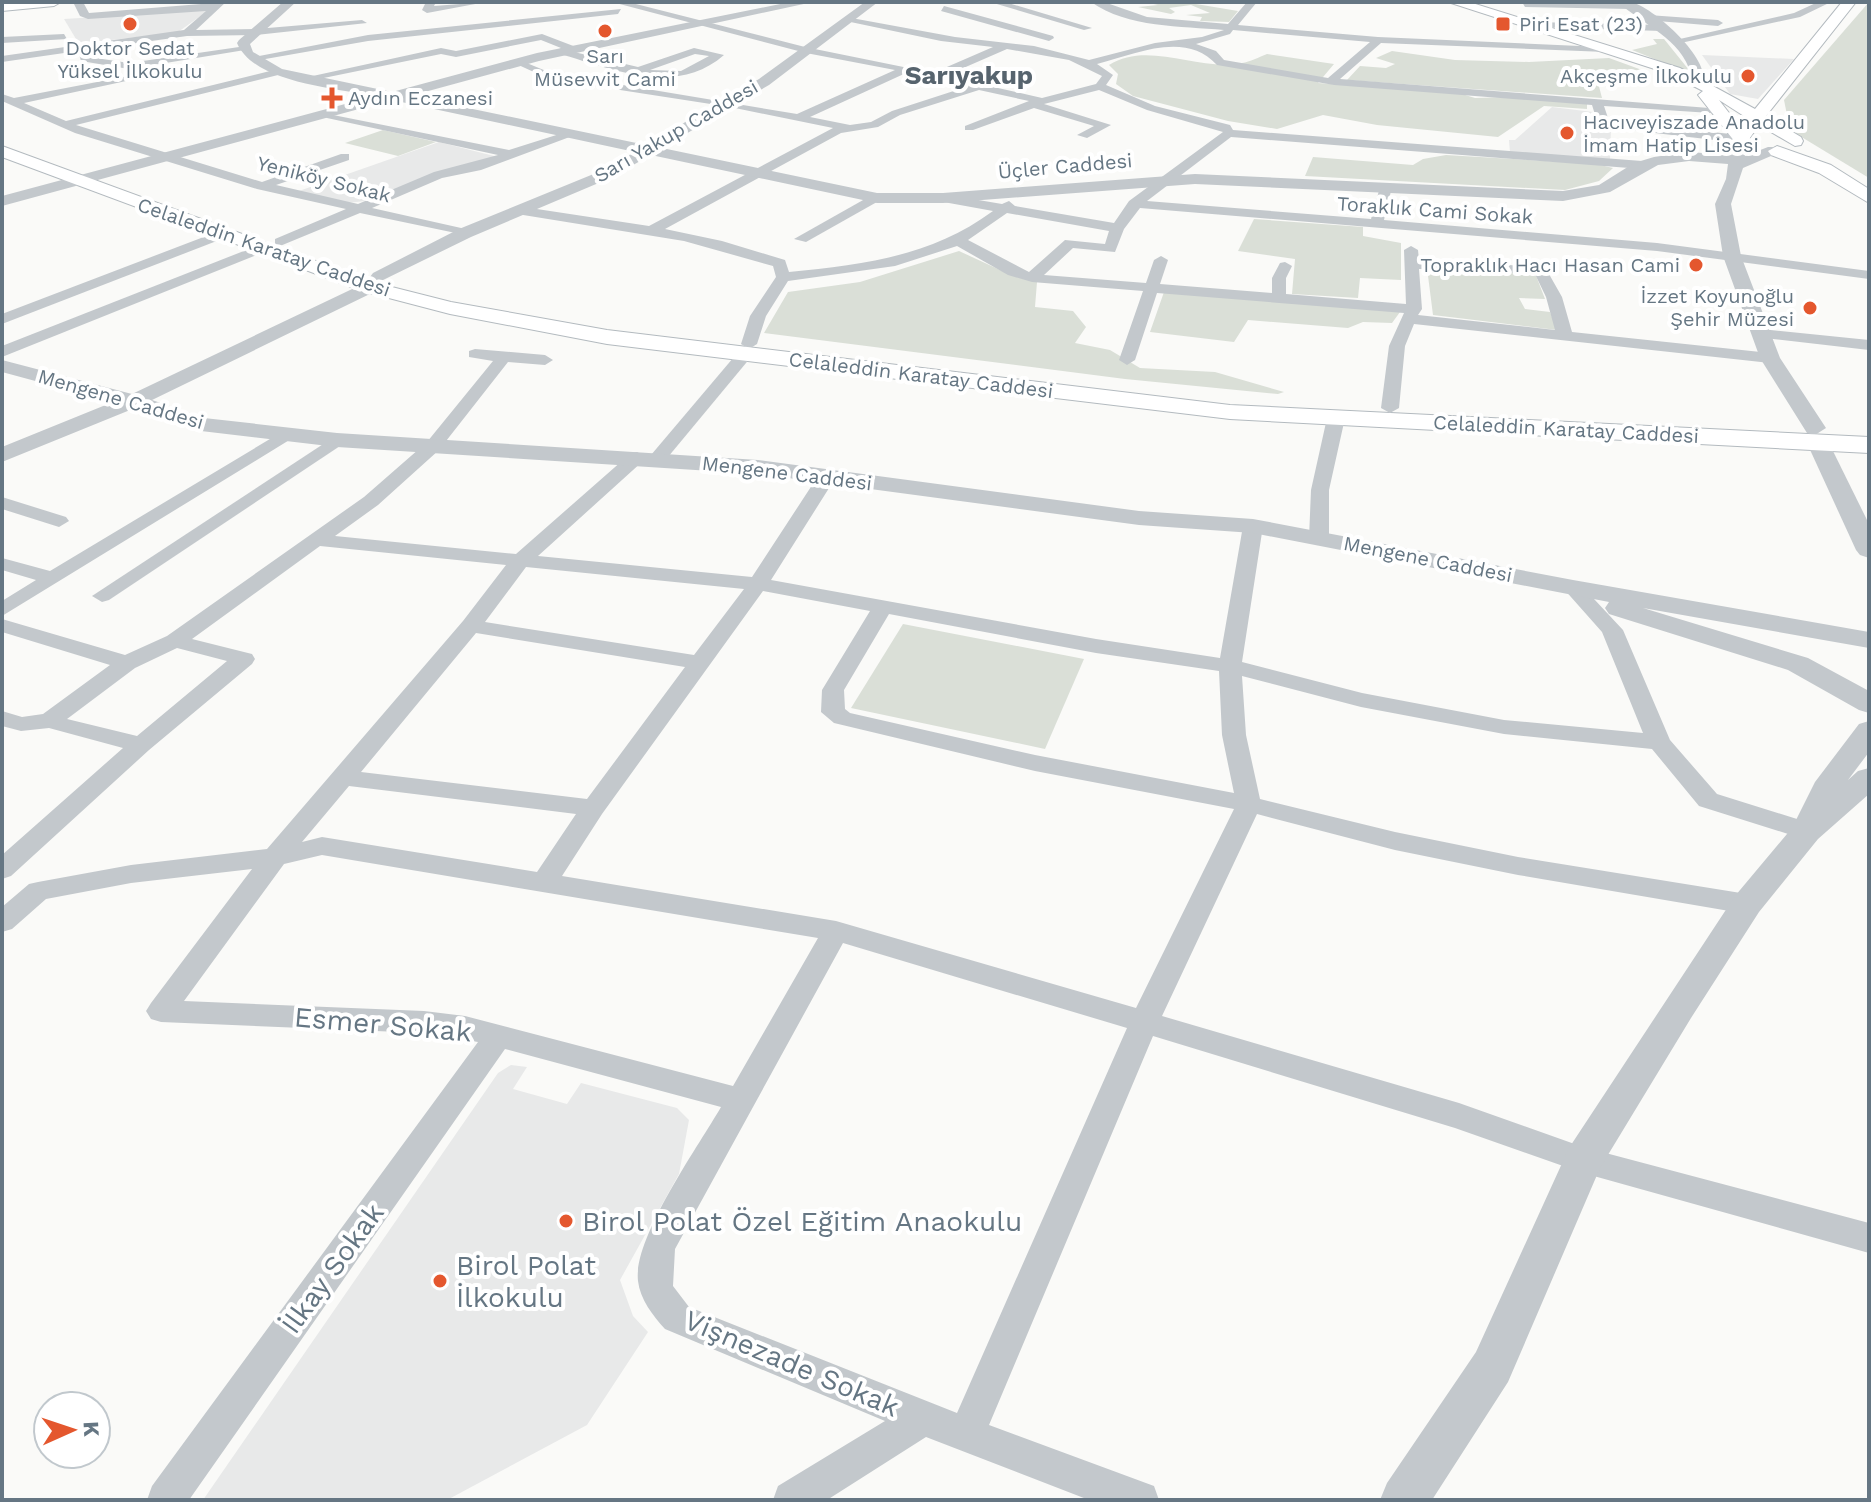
<svg xmlns="http://www.w3.org/2000/svg" width="1871" height="1502" viewBox="0 0 1871 1502" font-family="'Work Sans',sans-serif">
<style>
.built{fill:#e8e9e9}
.green{fill:#dadfd7}
.lines{fill:none;stroke-linecap:round;stroke-linejoin:round}
.secondary-casing{stroke:#b3babf;stroke-width:2}
.minor{fill:#c3c8cc;fill-rule:evenodd}
.tertiary{fill:#c3c8cc;fill-rule:evenodd}
.secondary{fill:#fff;fill-rule:evenodd}
.poi-dot{fill:#e4572e;stroke:#fff;stroke-width:3}
.labels{text-anchor:middle;stroke-width:8;stroke-linejoin:round;paint-order:stroke}
.far-poi-label{font-size:20px;fill:#657683;stroke:#fff;text-anchor:start}
.far-street-label{font-size:20px;fill:#657683;stroke:#fff}
.far-district-label{font-size:26px;font-weight:bold;fill:#57646e;stroke:#fff}
.near-street-label{font-size:28px;fill:#657683;stroke:#fff}
.near-poi-label{font-size:28px;fill:#657683;stroke:#fff;text-anchor:start}
</style>
<rect width="100%" height="100%" fill="#fafaf8"/>
<g class="built">
<path d="M209,10L178,32L79,44L64,19Z"/>
<path d="M1702,55L1794,59L1758,99L1730,94Z"/>
<path d="M1552,107L1593,112L1595,124L1611,126L1610,159L1510,153L1509,140H1515Z"/>
<path d="M439,142L498,157L365,201L347,203L299,191Z"/>
<path d="M511,1065L527,1067L513,1089L567,1104L581,1083L677,1108L689,1120L679,1174L620,1280L633,1316L648,1332L587,1425L447,1500H203L498,1073Z"/>
</g>
<g class="green">
<path d="M1152,2H1184L1238,11L1229,22L1200,21L1202,17L1186,15L1210,13L1191,5L1169,8L1175,12L1171,14L1138,7L1158,5L1149,3Z"/>
<path d="M1869,2V178L1790,130L1784,100Z"/>
<path d="M1653,39H1664L1689,70H1682L1632,50L1657,44Z"/>
<path d="M1392,51L1455,60L1529,62L1609,58L1642,70L1595,71L1602,98L1347,80L1360,66L1386,68L1395,64L1376,58Z"/>
<path d="M1267,54L1334,64L1318,83L1462,94L1475,98L1509,97L1587,103V109L1544,106L1498,137L1377,125L1323,115L1277,129L1228,121L1133,96L1116,84L1118,74L1109,65C1148,40 1200,72 1242,63C1250,62 1259,57 1267,54Z"/>
<path d="M383,130L436,142L398,156L345,143Z"/>
<path d="M1446,155L1596,164L1613,168L1599,181L1565,190L1305,176L1313,157L1413,165L1423,159Z"/>
<path d="M1254,219L1363,227V236L1401,243V280L1360,278L1358,298L1292,294L1295,259L1238,251Z"/>
<path d="M959,251L1011,275L1037,282L1035,307L1073,311L1086,327L1075,343L1110,350L1140,368L1215,372L1284,392L1278,394L1125,379L764,333L788,292L860,282Z"/>
<path d="M1427,268L1535,273L1545,299L1519,298L1525,309L1550,312L1557,330L1433,315Z"/>
<path d="M1164,292L1400,312L1392,323L1363,322L1348,328L1248,320L1234,342L1150,332Z"/>
<path d="M903,624L1084,659L1045,749L851,708Z"/>
</g>
<g class="lines">
<g class="secondary-casing">
<g id="secondary">
<path d="M61,2L54,6L2,11V3Z"/>
<path d="M1448,2H1469L1680,68L1755,109L1842,2H1856L1766,116L1801,137L1803,141L1801,145L1795,146L1759,125L1747,142H1735L1698,95L1703,91L1670,74ZM1719,100L1747,118L1740,127Z"/>
<path d="M2,146L376,283L451,302L607,330L1230,405L1869,437V453L1230,419L607,344L450,314L362,291L2,157Z"/>
<path d="M1777,146L1831,165L1869,189V203L1819,173L1771,155L1768,151Z"/>
</g>
</g>
<g class="minor">
<path d="M16,2H26V3L21,6Z"/>
<path d="M73,2H83L89,13L226,2L196,30L256,29L362,20L367,23L256,35L187,36L87,50L89,57L129,63L246,46L251,49L129,69L81,61L78,51L2,62V56L184,30L206,11L88,19L80,16Z"/>
<path d="M426,2H436L434,6L486,2L427,13L422,10Z"/>
<path d="M612,2H628L805,47L933,73L993,47L941,41L841,20L846,17L955,37L1034,46L1089,60L1155,43L1202,37L1224,30C1181,26 1128,28 1091,2H1104L1147,17L1228,24L1247,2H1257L1238,25L1378,37L1602,47L1607,50L1606,52L1381,43L1340,79L1722,109L1728,112L1726,114L1604,106L1609,121L1740,135L1746,139L1740,143L1604,127L1598,124L1592,105L1334,85L1217,65C1186,30 1135,54 1097,64L1113,75L1106,85L1155,106L1230,125L1233,130L1642,161L1648,165L1642,169L1231,137L1147,201L1371,219L1380,187L1386,183L1392,187L1384,220L1657,243L1869,271V279L1657,251L1140,208L1124,229L1115,252L1073,248L1044,275L1146,283L1154,260L1161,256L1168,260L1160,284L1272,293V278L1280,263L1285,262L1292,266L1286,278V294L1406,304L1404,250L1411,246L1418,250L1419,260L1545,267L1562,297L1572,332L1770,353L1778,358L1770,363L1414,324L1405,346L1399,408L1390,413L1381,408L1389,346L1404,313L1157,293L1135,360L1127,365L1119,360L1143,291L1032,282L1008,275L957,246L895,266L788,281L766,316L757,344L749,349L741,344L750,316L776,277L773,266L684,241L517,214L510,210L517,206L649,226L833,128L730,107L549,79L512,62L517,59L551,73L797,114L895,70L806,53ZM1233,30L1370,42L1328,78L1224,60L1216,51L1196,44L1230,34ZM1007,49L1069,60L1102,76L1096,84L1042,98L945,76ZM906,73L966,87L892,111L871,122L850,125L810,117ZM979,90L1029,101L965,126V130H973L1034,108L1094,126L1077,135L1087,138L1111,125L1044,104L1099,90L1147,110L1223,132L1129,201L1114,223L1015,206L1009,201L1002,204L943,194L938,195V201L993,211C932,256 863,265 789,272L785,260L722,241L665,229L841,133L878,127L900,115ZM1007,213L1109,231L1105,244L1065,240L1029,272L968,240ZM1419,269L1535,274L1546,297L1555,330L1418,315L1422,309Z"/>
<path d="M990,2H1005L1092,28L1084,30Z"/>
<path d="M1522,2L1630,3L1635,6L1630,9L1525,7Z"/>
<path d="M1818,2H1831L1800,17L1676,44L1671,41L1794,13Z"/>
<path d="M944,6L1053,36L1054,38L1049,41L941,11Z"/>
<path d="M621,9L618,14L368,41L254,61L249,58L368,35Z"/>
<path d="M1648,15L1718,20L1723,23L1718,26L1645,20Z"/>
<path d="M1535,22L1662,25L1667,28L1662,31L1532,27Z"/>
<path d="M64,34L67,39L2,43V37Z"/>
<path d="M542,34L576,47L574,52L638,67L694,48L724,55C676,97 612,69 557,53L556,51L561,48L541,40L456,57L441,54L304,82L299,79L441,48L456,51ZM695,54L709,56L681,71L650,70Z"/>
<path d="M278,69L283,72L282,74L76,125L262,182L341,154H349V160L276,185L358,204L434,172L498,155L327,118L323,117V113L509,150L569,131L575,135L481,170L442,178L372,208L470,230V236L360,213L280,246L275,245V239L346,209L257,189L75,133L2,101V94L14,98L149,72L154,75L24,103L66,121Z"/>
<path d="M872,195L884,198L806,242L794,239Z"/>
<path d="M222,230L229,234L227,237L2,324V314Z"/>
<path d="M259,245L266,249L264,252L2,357V346Z"/>
<path d="M1761,329L1869,340V350L1755,337L1753,334Z"/>
<path d="M475,349L545,355L553,360L545,365L508,362L439,450L378,505L335,536L516,554L631,453L637,452L646,457L643,461L538,556L752,577L820,473L827,471L836,477L771,580L1096,639L1220,658L1243,526L1253,520L1263,526L1242,662L1362,693L1504,720L1643,733L1602,632L1563,588L1566,584H1580L1623,630L1670,740L1717,794L1816,825L1820,831L1816,837L1807,840L1699,806L1652,749L1504,734L1361,707L1242,676L1246,735L1260,799L1395,832L1518,857L1747,894L1757,897L1761,904L1757,911L1747,914L1518,875L1395,850L1257,814L1162,1016L1459,1103L1583,1147L1869,1223V1253L1583,1173L1455,1128L1153,1036L989,1425L1154,1486L1159,1500H1089L926,1437L827,1500H773L778,1486L885,1421L665,1329C653,1316 640,1299 638,1281C633,1238 698,1147 721,1107L505,1049L189,1500H147L152,1486L478,1042L424,1033L161,1022L151,1019L146,1011L151,1003L252,869L131,883L46,899L12,929L2,932V907L29,884L38,882L131,865L267,849L463,621L506,565L320,546L192,639L252,654L255,659L252,664L149,750L11,876L2,879V855L123,748L49,728L21,731L2,726V711L22,717L43,714L110,665L2,632V619L125,655L167,636L364,497L427,442L493,361L469,357V351ZM526,567L744,589L694,655L485,622ZM763,591L870,611L822,690L821,712L834,723L1035,771L1234,809L1136,1008L836,921L562,876L602,814ZM889,614L1096,653L1219,671L1222,735L1234,793L1035,755L850,713L845,709L844,690ZM476,633L685,667L587,799L361,772ZM177,648L227,661L137,736L67,719L135,668ZM349,786L576,814L537,872L322,837L302,842ZM322,855L818,938L733,1086L465,1016L424,1011L184,1001L284,864ZM843,943L1127,1028L957,1413L689,1307L673,1286L675,1249Z"/>
<path d="M745,349L751,351V357L663,463H651L648,459L651,455L739,351Z"/>
<path d="M1336,413L1345,418L1329,490V538L1319,544L1309,538L1311,490L1327,418Z"/>
<path d="M285,430L291,431L294,435L291,439L2,616V601L36,580L2,570V558L50,571Z"/>
<path d="M337,435L343,436L346,440L343,444L109,600L102,602L92,596Z"/>
<path d="M2,497L66,517L69,521L59,527L2,509Z"/>
</g>
<g class="tertiary">
<path d="M283,2H296L250,44L253,52L282,69L392,92L537,53L790,2H813L539,61L410,96L646,145L759,79L865,2H878L769,85L662,148L877,193H943L1195,174L1563,191L1599,185L1634,163L1654,157L1689,152L1730,155L1732,141L1739,137L1746,141L1745,156L1768,147H1778V153L1743,168L1731,204L1741,256L1780,358L1826,428L1815,435L1807,433L1760,358L1723,256L1715,204L1726,179L1728,164L1689,161L1658,165L1610,192L1563,201L1195,184L943,203H877L651,155L608,179L471,237L379,282L373,281L370,277L373,273L459,229L596,173L635,152L392,100L2,206V196L375,96C335,88 254,83 237,43L239,40Z"/>
<path d="M1618,2C1623,2 1627,1 1631,2C1653,7 1707,56 1703,79L1686,81L1684,78L1691,74C1681,38 1643,25 1618,2Z"/>
<path d="M369,281L376,283L378,287L376,291L152,400L204,418L337,433L758,460L1139,511L1253,519L1573,580L1869,632V648L1643,608L1808,658L1869,691V713L1859,710L1788,670L1609,614L1605,608L1609,602L1253,533L1139,525L758,474L337,447L201,431L135,408L2,462V447L113,402L2,372V360L132,394Z"/>
<path d="M1817,434L1828,441L1869,524V558L1860,555L1856,550L1806,441Z"/>
<path d="M1869,721V752L1848,780L1858,771L1869,768V794L1818,839L1759,912L1691,1018L1600,1168L1508,1382L1432,1500H1380L1387,1483L1476,1352L1569,1148L1735,896L1792,828L1815,782L1859,724Z"/>
</g>
<use href="#secondary" class="secondary"/>
</g>
<g class="poi-dot">
<circle cx="130" cy="24" r="8"/>
<rect x="1495" y="16" width="16" height="16" rx="4"/>
<circle cx="605" cy="31" r="8"/>
<circle cx="1748" cy="76" r="8"/>
<path d="M328 86h8v8h8v8h-8v8h-8v-8h-8v-8h8z"/>
<circle cx="1567" cy="133" r="8"/>
<circle cx="1696" cy="265" r="8"/>
<circle cx="1810" cy="308" r="8"/>
<circle cx="566" cy="1221" r="8"/>
<circle cx="440" cy="1281" r="8"/>
</g>
<g class="labels">
<g class="far-poi-label">
<text x="1519" y="31">Piri Esat (23)</text>
<text x="130" y="55" text-anchor="middle">Doktor Sedat<tspan x="130" dy="23">Yüksel İlkokulu</tspan></text>
<text x="605" y="63" text-anchor="middle">Sarı<tspan x="605" dy="23">Müsevvit Cami</tspan></text>
<text x="1732" y="83" text-anchor="end">Akçeşme İlkokulu</text>
<text x="348" y="105">Aydın Eczanesi</text>
<text x="1583" y="129">Hacıveyiszade Anadolu<tspan x="1583" dy="23">İmam Hatip Lisesi</tspan></text>
<text x="1680" y="272" text-anchor="end">Topraklık Hacı Hasan Cami</text>
<text x="1794" y="303" text-anchor="end">İzzet Koyunoğlu<tspan x="1794" dy="23">Şehir Müzesi</tspan></text>
</g>
<g class="far-street-label">
<text transform="translate(676 131) rotate(-30)" y="7">Sarı Yakup Caddesi</text>
<text transform="translate(1065 166) rotate(-5)" y="7">Üçler Caddesi</text>
<text transform="translate(324 179) rotate(14)" y="7">Yeniköy Sokak</text>
<text transform="translate(1435 210) rotate(4)" y="7">Toraklık Cami Sokak</text>
<text transform="translate(264 247) rotate(19)" y="7">Celaleddin Karatay Caddesi</text>
<text transform="translate(921 375) rotate(7)" y="7">Celaleddin Karatay Caddesi</text>
<text transform="translate(121 399) rotate(16)" y="7">Mengene Caddesi</text>
<text transform="translate(1566 429) rotate(3)" y="7">Celaleddin Karatay Caddesi</text>
<text transform="translate(787 473) rotate(7)" y="7">Mengene Caddesi</text>
<text transform="translate(1428 559) rotate(11)" y="7">Mengene Caddesi</text>
</g>
<g class="far-district-label">
<text x="969" y="84">Sarıyakup</text>
</g>
<g class="near-street-label">
<text transform="translate(383 1024) rotate(5)" y="10">Esmer Sokak</text>
<text transform="translate(332 1268) rotate(-54)" y="10">İlkay Sokak</text>
<text transform="translate(792 1363) rotate(23)" y="10">Vişnezade Sokak</text>
</g>
<g class="near-poi-label">
<text x="582" y="1231">Birol Polat Özel Eğitim Anaokulu</text>
<text x="456" y="1275">Birol Polat<tspan x="456" dy="32">İlkokulu</tspan></text>
</g>
</g>
<rect width="1871" height="1502" fill="none" stroke="#657683" stroke-width="8"/>
<g transform="translate(72 1430) rotate(87)"><circle r="38" fill="#ffffff" stroke="#c1c8cd" stroke-width="2"/>
<path d="M0-6L14 30L0 20L-14 30Z" fill="#e4572e"/>
<text y="-12" font-size="22" font-weight="bold" text-anchor="middle" fill="#657683">K</text>
</g>
</svg>
